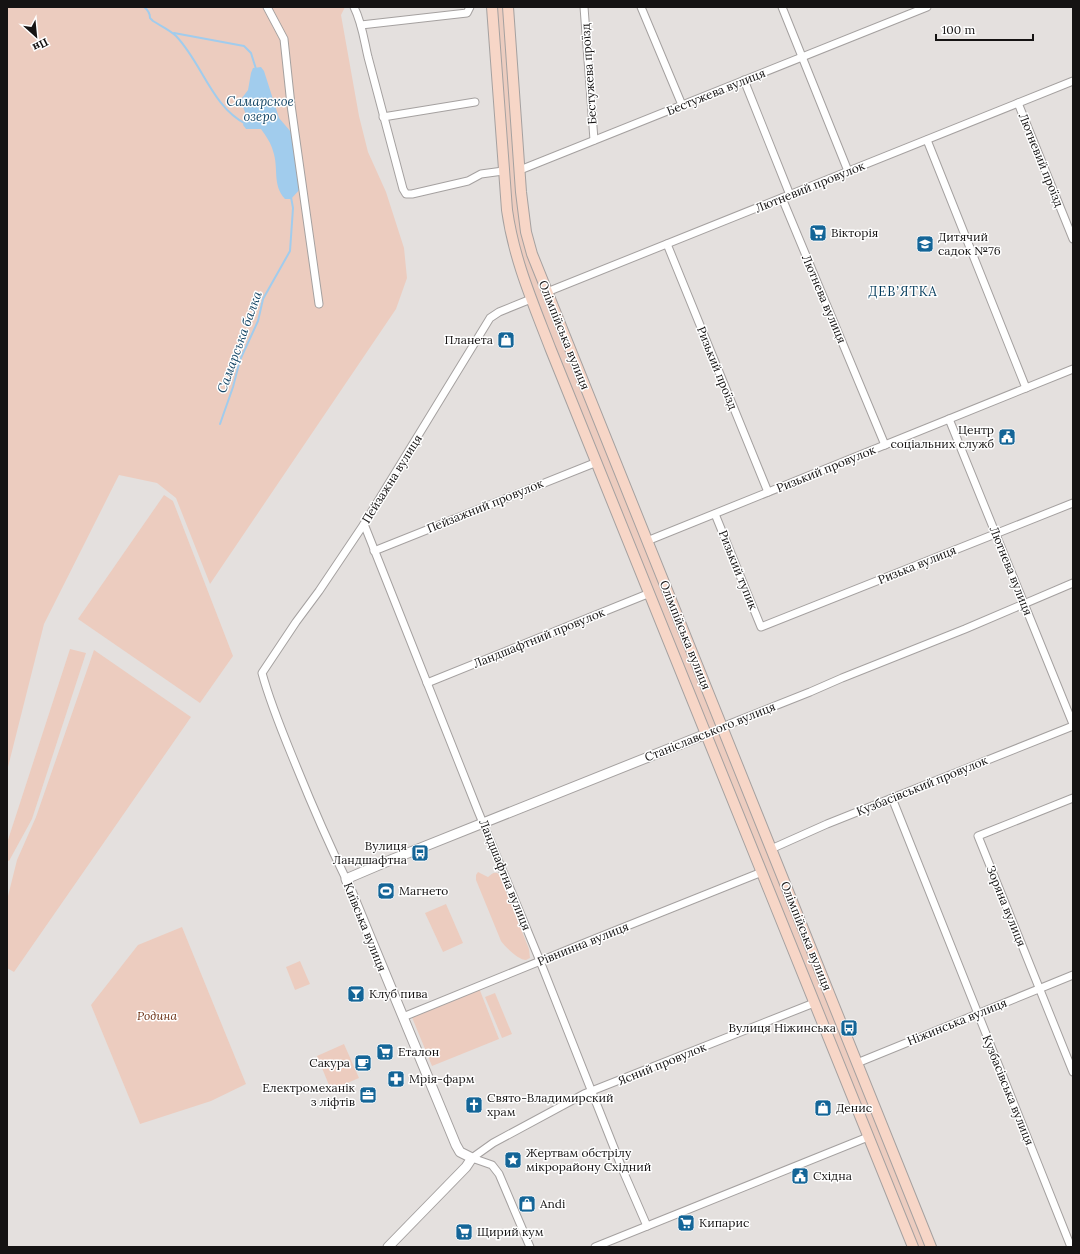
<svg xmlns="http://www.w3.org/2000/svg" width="1080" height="1254" viewBox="0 0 1080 1254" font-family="Lora,serif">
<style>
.green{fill:#ecccbf}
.water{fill:#a1cced}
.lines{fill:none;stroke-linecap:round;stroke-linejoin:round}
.stream{stroke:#a1cced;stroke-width:2}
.minor-casing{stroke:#a5a1a0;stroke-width:9}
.tertiary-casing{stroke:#a5a1a0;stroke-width:11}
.secondary-casing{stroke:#a5a1a0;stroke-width:12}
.minor{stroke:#fff;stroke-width:7}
.tertiary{stroke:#fff;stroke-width:9}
.secondary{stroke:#f7d6c7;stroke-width:10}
.labels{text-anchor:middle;stroke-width:3;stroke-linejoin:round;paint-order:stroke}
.street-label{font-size:12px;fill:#151313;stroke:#fff}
.poi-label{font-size:12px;fill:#151313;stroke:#fff;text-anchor:start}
.park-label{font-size:12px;font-style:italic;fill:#6c3013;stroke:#fff}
.water-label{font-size:13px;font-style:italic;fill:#154666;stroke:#fff}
.neighbourhood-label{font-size:13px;letter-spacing:1px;fill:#003859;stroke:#fff}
</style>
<rect width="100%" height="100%" fill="#e4e0de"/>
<g class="green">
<path d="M7,7H345L341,15L359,116L368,152L386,192L404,248L407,278L396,309L210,584L176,498L157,483L119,475L44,624L7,771Z"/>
<path d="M492,7H508L526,232L931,1247H912L515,253Z"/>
<path d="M164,495L173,501L233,656L200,703L78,619Z"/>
<path d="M70,649L86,653L32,819L9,861L7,860V843Z"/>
<path d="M94,650L191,717L14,972L7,968V900L17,860L36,817Z"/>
<path d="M478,872L488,877C492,874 494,871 499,874L529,949L530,958L526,960C519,960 505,947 501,941L476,880V875Z"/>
<path d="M446,904L463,943L443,952L425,913Z"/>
<path d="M182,927L246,1084L211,1101L140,1124L91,1005L138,945Z"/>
<path d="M300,961L310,984L295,990L286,967Z"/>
<path d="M479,988L499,1039L432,1066L411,1015Z"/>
<path d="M495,993L512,1034L502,1038L485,997Z"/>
<path d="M344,1044L359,1078L331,1090L317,1056Z"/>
</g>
<path class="water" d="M261,67L264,71L279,118L291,132L301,188L291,199H285C272,185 279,168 273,151C271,143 266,136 261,129H246L243,125L246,115L242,104V98L248,90L251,73L253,68Z"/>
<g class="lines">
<g class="stream">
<path d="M144,7C148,10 150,13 150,18L153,21C161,26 170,30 176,36C202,63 212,107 246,124"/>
<path d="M174,33L244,46L251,53L256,69"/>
<path d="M220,424L233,387L240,360L258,321L263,299L290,251L293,208L291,197"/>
</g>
<g class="minor-casing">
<g id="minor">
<path d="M267,7L284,39L291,105L319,304"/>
<path d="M354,7C362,23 364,40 368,57C380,101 391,145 403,189L406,194H412L468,181L481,174L503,171"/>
<path d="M584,7L594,140"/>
<path d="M641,7L682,105"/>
<path d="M782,7L848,171"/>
<path d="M361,25L467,13L470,7"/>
<path d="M744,80L790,195"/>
<path d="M1018,103L1073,239"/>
<path d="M383,117L475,102"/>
<path d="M927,140L1026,388"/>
<path d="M520,170L927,7"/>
<path d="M782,198L885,445"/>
<path d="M667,244L768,492"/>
<path d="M547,292L1073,81"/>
<path d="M949,419L1073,724"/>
<path d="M715,514L761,627L1073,503"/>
<path d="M364,524L478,811L540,961L624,1173L647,1226"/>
<path d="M647,541L1073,369"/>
<path d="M374,551L597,462"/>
<path d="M427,683L650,593"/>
<path d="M722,727L810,692L842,678L965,629L1073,583"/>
<path d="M892,798L1071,1247"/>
<path d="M1073,798L978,836L1073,1072"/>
<path d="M771,849L827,824L1073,726"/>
<path d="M346,879C328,842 312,805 297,768C284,736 271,706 262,673L296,622L319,591L364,524L490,318L499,312L531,299"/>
<path d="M403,1017L587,942L762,872"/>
<path d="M857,1063L1073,975"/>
<path d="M472,1158L493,1143L584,1094L814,1003"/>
<path d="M472,1158L492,1165L499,1174L530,1247"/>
<path d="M595,1247L868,1137"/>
</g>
</g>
<g class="tertiary-casing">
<path id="tertiary" d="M388,1247L466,1167L472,1158L460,1152L456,1145L346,879L393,859L706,734"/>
</g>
<g class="secondary-casing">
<g id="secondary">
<path d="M492,7L507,210C514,260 533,303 551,350L913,1247"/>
<path d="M508,7L521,192L526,232L532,254L931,1247"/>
</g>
</g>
<use href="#minor" class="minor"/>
<use href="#tertiary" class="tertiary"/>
<use href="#secondary" class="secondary"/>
</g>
<defs>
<g id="supermarket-square" transform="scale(0.9)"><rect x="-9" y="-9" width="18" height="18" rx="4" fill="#146597" stroke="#fff"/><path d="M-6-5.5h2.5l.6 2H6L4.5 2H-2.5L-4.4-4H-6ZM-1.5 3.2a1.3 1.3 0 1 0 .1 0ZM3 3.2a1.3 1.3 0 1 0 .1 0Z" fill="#fff"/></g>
<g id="school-square" transform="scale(0.9)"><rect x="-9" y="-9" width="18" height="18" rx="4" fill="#146597" stroke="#fff"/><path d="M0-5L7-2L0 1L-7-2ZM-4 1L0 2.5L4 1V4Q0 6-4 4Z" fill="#fff"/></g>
<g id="shop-square" transform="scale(0.9)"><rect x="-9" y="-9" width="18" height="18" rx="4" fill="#146597" stroke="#fff"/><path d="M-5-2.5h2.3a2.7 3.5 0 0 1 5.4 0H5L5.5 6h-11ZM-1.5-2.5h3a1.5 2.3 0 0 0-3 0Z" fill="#fff"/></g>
<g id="civic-square" transform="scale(0.9)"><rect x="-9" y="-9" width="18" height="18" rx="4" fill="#146597" stroke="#fff"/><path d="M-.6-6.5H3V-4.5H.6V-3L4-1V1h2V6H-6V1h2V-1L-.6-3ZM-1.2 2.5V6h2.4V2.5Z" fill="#fff"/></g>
<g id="bus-square" transform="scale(0.9)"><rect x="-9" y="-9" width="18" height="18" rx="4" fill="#146597" stroke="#fff"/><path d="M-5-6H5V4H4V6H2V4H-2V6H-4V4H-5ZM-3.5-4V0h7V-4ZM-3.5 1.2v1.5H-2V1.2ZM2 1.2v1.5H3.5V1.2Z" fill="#fff"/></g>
<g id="stadium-square" transform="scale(0.9)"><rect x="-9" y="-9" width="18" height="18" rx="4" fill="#146597" stroke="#fff"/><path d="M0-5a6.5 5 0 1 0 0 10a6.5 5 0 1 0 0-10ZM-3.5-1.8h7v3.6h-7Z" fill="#fff"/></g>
<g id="bar-square" transform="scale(0.9)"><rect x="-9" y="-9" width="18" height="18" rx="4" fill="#146597" stroke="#fff"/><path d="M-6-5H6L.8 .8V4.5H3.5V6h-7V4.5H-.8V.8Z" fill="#fff"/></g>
<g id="cafe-square" transform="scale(0.9)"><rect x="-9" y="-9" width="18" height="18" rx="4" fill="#146597" stroke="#fff"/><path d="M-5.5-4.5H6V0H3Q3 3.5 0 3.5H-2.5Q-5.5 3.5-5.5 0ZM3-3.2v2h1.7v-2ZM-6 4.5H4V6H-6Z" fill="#fff"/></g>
<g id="pharmacy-square" transform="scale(0.9)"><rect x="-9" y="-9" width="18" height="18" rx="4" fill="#146597" stroke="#fff"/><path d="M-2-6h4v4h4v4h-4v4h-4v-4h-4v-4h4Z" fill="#fff"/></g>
<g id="office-square" transform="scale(0.9)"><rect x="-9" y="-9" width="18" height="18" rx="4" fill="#146597" stroke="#fff"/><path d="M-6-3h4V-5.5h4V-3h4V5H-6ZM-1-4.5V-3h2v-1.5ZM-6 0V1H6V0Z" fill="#fff"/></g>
<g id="church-square" transform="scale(0.9)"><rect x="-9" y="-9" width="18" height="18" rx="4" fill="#146597" stroke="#fff"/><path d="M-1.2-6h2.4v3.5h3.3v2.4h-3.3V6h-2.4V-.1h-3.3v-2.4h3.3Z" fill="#fff"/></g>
<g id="sight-square" transform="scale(0.9)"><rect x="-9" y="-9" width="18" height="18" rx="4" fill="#146597" stroke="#fff"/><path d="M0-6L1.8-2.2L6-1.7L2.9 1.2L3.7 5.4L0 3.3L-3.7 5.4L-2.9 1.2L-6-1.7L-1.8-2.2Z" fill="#fff"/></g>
</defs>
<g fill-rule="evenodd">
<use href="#supermarket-square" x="818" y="233"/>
<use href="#school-square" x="925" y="244"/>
<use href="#shop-square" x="506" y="340"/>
<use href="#civic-square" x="1007" y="437"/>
<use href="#bus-square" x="420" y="853"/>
<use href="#stadium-square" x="386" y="891"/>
<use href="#bar-square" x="356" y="994"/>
<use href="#bus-square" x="849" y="1028"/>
<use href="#supermarket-square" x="385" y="1052"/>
<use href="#cafe-square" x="363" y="1063"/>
<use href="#pharmacy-square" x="396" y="1079"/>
<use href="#office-square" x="368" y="1095"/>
<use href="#church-square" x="474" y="1105"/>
<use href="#shop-square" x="823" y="1108"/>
<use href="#sight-square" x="513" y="1160"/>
<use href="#civic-square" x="800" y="1176"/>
<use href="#shop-square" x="527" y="1204"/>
<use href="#supermarket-square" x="686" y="1223"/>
<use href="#supermarket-square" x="464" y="1232"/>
</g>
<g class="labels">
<g class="street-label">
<text transform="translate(589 74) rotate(-94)" y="4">Бестужева проїзд</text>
<text transform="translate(716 92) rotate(-22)" y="4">Бестужева вулиця</text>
<text transform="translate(1041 160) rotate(68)" y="4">Лютневий проїзд</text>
<text transform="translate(810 187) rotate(-22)" y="4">Лютневий провулок</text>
<text transform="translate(824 299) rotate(67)" y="4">Лютнева вулиця</text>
<text transform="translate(564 335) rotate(68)" y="4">Олімпійська вулиця</text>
<text transform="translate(717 368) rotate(68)" y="4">Ризький проїзд</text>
<text transform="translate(826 469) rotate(-22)" y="4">Ризький провулок</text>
<text transform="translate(392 479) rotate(-58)" y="4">Пейзажна вулиця</text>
<text transform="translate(485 506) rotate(-22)" y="4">Пейзажний провулок</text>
<text transform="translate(917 565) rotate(-22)" y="4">Ризька вулиця</text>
<text transform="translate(738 570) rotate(68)" y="4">Ризький тупик</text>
<text transform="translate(1011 571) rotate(68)" y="4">Лютнева вулиця</text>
<text transform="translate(685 635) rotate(68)" y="4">Олімпійська вулиця</text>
<text transform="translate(539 638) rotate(-22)" y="4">Ландшафтний провулок</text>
<text transform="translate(710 732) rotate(-22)" y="4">Станіславського вулиця</text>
<text transform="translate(922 786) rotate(-22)" y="4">Кузбасівський провулок</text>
<text transform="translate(505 875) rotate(68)" y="4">Ландшафтна вулиця</text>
<text transform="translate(1006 906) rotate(68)" y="4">Зоряна вулиця</text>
<text transform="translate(365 927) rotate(68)" y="4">Київська вулиця</text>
<text transform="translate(806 936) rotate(68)" y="4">Олімпійська вулиця</text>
<text transform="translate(583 944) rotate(-22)" y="4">Рівнинна вулиця</text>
<text transform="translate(957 1022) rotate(-22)" y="4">Ніжинська вулиця</text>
<text transform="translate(662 1064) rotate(-22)" y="4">Ясний провулок</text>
<text transform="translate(1008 1090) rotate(68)" y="4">Кузбасівська вулиця</text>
</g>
<g class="poi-label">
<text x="831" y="237">Вікторія</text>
<text x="938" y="241">Дитячий<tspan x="938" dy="14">садок №76</tspan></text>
<text x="493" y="344" text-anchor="end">Планета</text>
<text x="994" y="434" text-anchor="end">Центр<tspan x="994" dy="14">соціальних служб</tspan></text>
<text x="407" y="850" text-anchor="end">Вулиця<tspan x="407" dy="14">Ландшафтна</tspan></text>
<text x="399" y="895">Магнето</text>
<text x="369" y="998">Клуб пива</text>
<text x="836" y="1032" text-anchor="end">Вулиця Ніжинська</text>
<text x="398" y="1056">Еталон</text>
<text x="350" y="1067" text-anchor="end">Сакура</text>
<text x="409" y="1083">Мрія-фарм</text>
<text x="355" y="1092" text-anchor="end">Електромеханік<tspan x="355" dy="14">з ліфтів</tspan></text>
<text x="487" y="1102">Свято-Владимирский<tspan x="487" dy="14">храм</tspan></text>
<text x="836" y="1112">Денис</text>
<text x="526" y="1157">Жертвам обстрілу<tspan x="526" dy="14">мікрорайону Східний</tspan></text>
<text x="813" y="1180">Східна</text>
<text x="540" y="1208">Andi</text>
<text x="699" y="1227">Кипарис</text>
<text x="477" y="1236">Щирий кум</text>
</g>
<g class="park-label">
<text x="157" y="1020">Родина</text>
</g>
<g class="water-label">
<text x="260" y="106">Самарское<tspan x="260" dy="15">озеро</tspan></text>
<text transform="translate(239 342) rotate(-70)" y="5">Самарська балка</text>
</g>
<g class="neighbourhood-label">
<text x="903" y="296">ДЕВ’ЯТКА</text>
</g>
</g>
<rect width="1080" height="1254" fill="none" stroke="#151313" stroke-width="16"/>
<g transform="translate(36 36) rotate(153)" stroke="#ffffff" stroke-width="3" paint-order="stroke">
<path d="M0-3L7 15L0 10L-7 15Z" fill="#151313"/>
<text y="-6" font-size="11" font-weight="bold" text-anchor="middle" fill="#151313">Пн</text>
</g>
<path d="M936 34v6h97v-6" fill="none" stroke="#151313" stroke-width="2"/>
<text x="942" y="34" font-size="12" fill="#151313" stroke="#ffffff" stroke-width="3" paint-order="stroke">100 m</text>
</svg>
